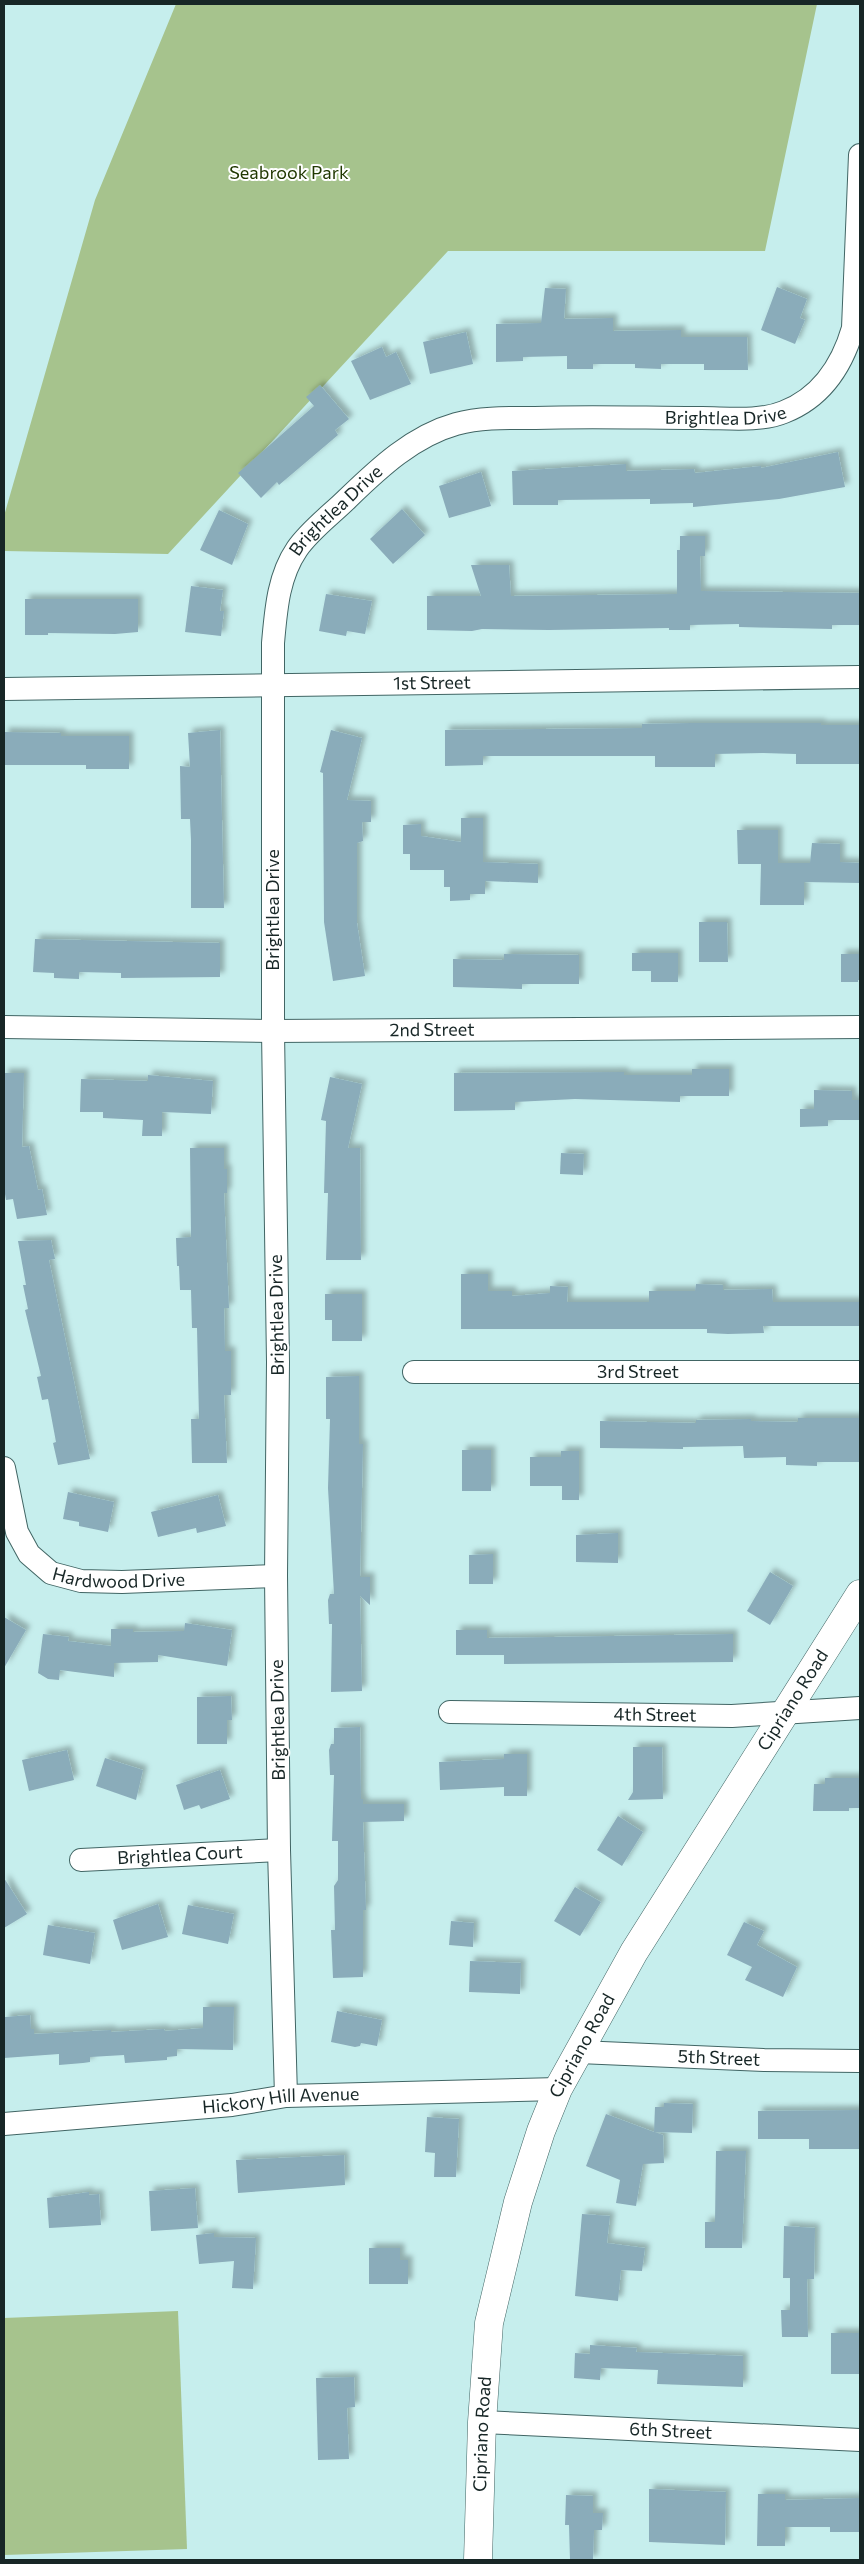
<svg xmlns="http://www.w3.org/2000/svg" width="864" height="2564" viewBox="0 0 864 2564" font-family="Commissioner,sans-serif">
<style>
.green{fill:#a6c38d}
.building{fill:#8aacba;filter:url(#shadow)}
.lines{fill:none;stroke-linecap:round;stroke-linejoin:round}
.street-casing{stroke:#416564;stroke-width:24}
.secondary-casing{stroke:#416564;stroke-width:29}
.street{stroke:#fff;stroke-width:22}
.secondary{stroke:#fff;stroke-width:28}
.labels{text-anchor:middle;stroke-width:4;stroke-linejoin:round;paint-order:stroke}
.park-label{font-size:18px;fill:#213802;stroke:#fff}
.street-label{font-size:18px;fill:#172626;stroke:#fff}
</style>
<defs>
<filter id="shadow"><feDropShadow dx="4.5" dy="-4.5" stdDeviation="2.5" flood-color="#0004"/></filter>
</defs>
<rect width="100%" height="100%" fill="#c6eeed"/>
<g class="green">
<path d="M176,4H817L765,251H448L168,554L4,551V516L95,200Z"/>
<path d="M178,2311L187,2549L4,2555V2318Z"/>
</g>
<g class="building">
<path d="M777,287L807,299L800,318L805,320L795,344L761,330Z"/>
<path d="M545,288L566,289L564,319L613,318V331L681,330V337H747L748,370H704V364H661V369L635,368V364H593V369H567V356L523,357V361L496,362V324L541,323Z"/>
<path d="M466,332L473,364L430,374L423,342Z"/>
<path d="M382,347L386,357L396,352L411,384L370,400L351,361Z"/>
<path d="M320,385L349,419L335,430L338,435L279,485L277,482L261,498L238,473L314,406L306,397Z"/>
<path d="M838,452L845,487L779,499L693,507V503L650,504V499L558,500V505H513L512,471L626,464V471L694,469L695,473L761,466V468Z"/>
<path d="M481,472L491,506L449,518L439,486Z"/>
<path d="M402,509L425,535L393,564L370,539Z"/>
<path d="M219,510L248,524L232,565L200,550Z"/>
<path d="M680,536H705V556H700L701,591L860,593V625H832V629L739,627V624L690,625V630H669V628L549,630L482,629L472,631L427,630V596H481L471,565H509L511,596L677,594V550H680Z"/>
<path d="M191,586L223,590L220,611H224L221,636L185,632Z"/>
<path d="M326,594L372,601L365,634L347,631L346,636L319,631Z"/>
<path d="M25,599H138V632L115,634L48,633V635H25Z"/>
<path d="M690,723H821V725H860V764H796V754L763,753L715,754V767H655V756H483V765L445,766V730L642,728V724Z"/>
<path d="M220,730L224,908H191V840L190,819H181L180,766L190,767L188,733Z"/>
<path d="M331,730L362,738L347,800L371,801V822H362L363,841L357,843V923L365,976L333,981L324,922L323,773L320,772Z"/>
<path d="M4,732L61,733V736H129V769H86V765H4Z"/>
<path d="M461,818H483V862L538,864V883L485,881V894H470V900L450,901V887H444V870H410V854H403V825L421,824V836L461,842Z"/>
<path d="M737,830H778V863H810L812,843L840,844V862L860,863V883L804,882V905H760L761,864H738Z"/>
<path d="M699,922H727L728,962H699Z"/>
<path d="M35,939L220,943V977L121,978V973L79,972V979L54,978V973L33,972Z"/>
<path d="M632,953H678V982H651V971H632Z"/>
<path d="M504,954L579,955V984H522V989L453,987V959L504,960Z"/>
<path d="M841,954H860V980H858V982H841Z"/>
<path d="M692,1069H729V1096H680V1102L575,1099L515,1102V1110L454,1111V1073L624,1072V1075H692Z"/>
<path d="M4,1073H24L22,1147L29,1146L38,1190L42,1189L47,1215L17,1219L13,1199L6,1200L4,1188Z"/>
<path d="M148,1075L213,1081L211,1114L162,1112V1136H142L143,1120L103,1118V1112H80L81,1079L148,1081Z"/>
<path d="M330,1077L362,1084L348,1148H360L361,1260H326L328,1193H324L326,1121L321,1120Z"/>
<path d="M814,1090L852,1091V1100H860V1120H828V1126L800,1127V1109H814Z"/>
<path d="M190,1148H224V1169H227V1193H224L229,1308H224L225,1351H231V1395H224L227,1463H192L191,1419H199L197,1328H192L191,1290H180L179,1266H177L176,1238L191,1237Z"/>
<path d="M561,1153L584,1154L583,1175L560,1174Z"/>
<path d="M51,1240L55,1259L49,1260L90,1459L58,1465L53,1443L56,1442L48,1399L42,1400L37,1377L41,1376L25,1310L28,1309L23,1285H26L18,1241Z"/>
<path d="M461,1274H488V1291H512V1296L550,1293V1286L568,1287L567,1302H649V1291H695L696,1284L723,1285V1290L772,1289L773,1302H860V1326H763L764,1333L728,1334L707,1333V1329H461Z"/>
<path d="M325,1294H362V1341H332V1320H325Z"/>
<path d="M359,1376V1444H363L360,1577H370V1605L360,1596L362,1691L331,1692L332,1624H329L328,1600L330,1594H334L328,1488L330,1419H326V1377Z"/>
<path d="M798,1418H860V1462H817V1466L786,1465V1457L744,1458L743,1446L683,1447V1449L600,1448V1421L696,1423V1420L751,1419V1421L798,1422Z"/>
<rect x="462" y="1450" width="29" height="41"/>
<path d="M561,1451H579V1500H562V1486H530V1457H561Z"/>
<path d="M68,1492L114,1502L108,1532L79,1526V1522L63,1519Z"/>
<path d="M218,1495L226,1526L197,1533L196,1528L158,1537L151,1512Z"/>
<path d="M618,1533V1563L576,1562V1535Z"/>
<path d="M493,1554V1584H469V1555Z"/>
<path d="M770,1572L793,1586L770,1625L747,1611Z"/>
<path d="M4,1617L26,1630L4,1668Z"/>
<path d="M185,1623L232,1630L227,1666L158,1655V1662L114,1663V1677L60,1670L59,1680L48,1679L38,1673L43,1634L69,1637L68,1641L111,1646V1629H133V1632L184,1631Z"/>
<path d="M456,1630H487V1638L733,1634V1662L504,1664V1655H456Z"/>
<path d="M231,1696L232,1720H227V1744H197V1697Z"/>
<path d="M360,1727L361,1799H363V1804H404V1821L363,1822L366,1910H363V1977L333,1978L331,1930H335L334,1886L338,1880V1841H332L334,1775H330L329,1750L331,1744H334V1728Z"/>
<path d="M633,1747H662L663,1799L628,1800L633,1792Z"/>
<path d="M67,1750L74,1780L29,1791L22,1760Z"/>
<path d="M504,1754H527V1796H504V1787L440,1790L439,1762L504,1759Z"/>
<path d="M105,1758L143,1770L136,1800L96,1786Z"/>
<path d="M220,1770L230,1799L201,1809L199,1805L184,1810L176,1785Z"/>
<path d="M825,1778H860V1808H849V1811H813L814,1784H825Z"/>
<path d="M618,1816L643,1832L622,1866L597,1850Z"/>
<path d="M4,1878L27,1914L4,1928Z"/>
<path d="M575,1887L601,1902L580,1936L554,1921Z"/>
<path d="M158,1904L168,1937L122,1950L113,1920Z"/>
<path d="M188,1905L234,1914L228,1944L182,1934Z"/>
<path d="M451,1921L474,1923L473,1947L449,1945Z"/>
<path d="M744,1922L764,1931L757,1945L797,1967L783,1997L745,1980L752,1967L727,1955Z"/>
<path d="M48,1925L95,1933L90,1964L43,1955Z"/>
<path d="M470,1961L521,1963L520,1994L469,1992Z"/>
<path d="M203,2007H234L233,2050L177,2049V2056L167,2057V2060L125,2063L124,2055L90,2057V2062L83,2063L59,2065V2054L4,2058L5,2017L30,2015L31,2029H34V2034L111,2030V2032L164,2029L165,2031L203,2028Z"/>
<path d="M337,2011L382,2020L377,2046L361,2043L360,2046L355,2047L331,2042Z"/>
<path d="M664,2103L693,2104L692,2133L655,2132L663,2135L664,2163L643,2164L636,2206L616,2203L620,2180L586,2166L606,2114L654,2132L655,2107H664Z"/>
<path d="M860,2110V2149H809V2139H758V2111Z"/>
<path d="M427,2117L459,2119L456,2177H434L435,2153L425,2152Z"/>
<path d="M716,2151H746L742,2248H705V2222H715Z"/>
<path d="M344,2155L345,2185L238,2193L236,2160Z"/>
<path d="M195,2188L198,2228L151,2231L149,2191Z"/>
<path d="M89,2192V2195L99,2194L101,2225L49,2228L47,2198Z"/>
<path d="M582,2214L610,2216L607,2243L645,2248L642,2271L621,2270L618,2301L575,2296Z"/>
<path d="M784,2226L815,2228L814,2279H807L808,2337H782L781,2310H790V2278H783Z"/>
<path d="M214,2233V2237L256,2238L253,2289L232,2288L234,2261L199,2264L196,2235Z"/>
<path d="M369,2248H400V2260H408V2284H369Z"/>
<rect x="831" y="2333" width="29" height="41"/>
<path d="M590,2345L637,2348L636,2352L743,2356V2387L657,2384L658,2370L601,2368L600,2380L574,2378L575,2353L590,2354Z"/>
<path d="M354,2377L355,2407L347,2408L349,2459L318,2460L316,2378Z"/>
<path d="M649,2489L726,2492L725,2545L649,2542Z"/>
<path d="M758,2494H785V2500L860,2498V2532H830V2527H785V2546H757Z"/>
<path d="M566,2495L593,2496V2513H603L602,2530H594L593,2560H570L569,2525H565Z"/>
</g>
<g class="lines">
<g class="street-casing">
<g id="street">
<path id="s1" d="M4,689L860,677"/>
<path id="s2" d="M4,1027L273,1031L860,1027"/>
<path id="s3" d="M414,1372H860"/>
<path id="s4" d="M4,1468L17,1532L29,1554L51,1573L81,1581L122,1582L276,1576"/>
<path id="s5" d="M450,1712L732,1716L860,1708"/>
<path id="s6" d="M81,1860L279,1850"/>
<path id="s7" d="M579,2052L764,2060L860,2061"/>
<path id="s8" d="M286,2096L279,1850L276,1576L278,1362L273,1031V643C276,610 278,577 297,549C310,530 332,514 348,498C379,468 413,436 456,424C482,417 509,418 535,418C590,416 646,418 702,418C727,418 760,422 784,412C822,397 842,366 853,328L860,155"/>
<path id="s9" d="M4,2124L232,2105L286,2096L558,2089"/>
<path id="s10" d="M482,2422L860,2440"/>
</g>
</g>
<g class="secondary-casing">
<g id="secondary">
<path id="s11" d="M478,2560L482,2422L489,2323L518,2202L541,2131L558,2089L634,1952L860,1594"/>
</g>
</g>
<use href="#street" class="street"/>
<use href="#secondary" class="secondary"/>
</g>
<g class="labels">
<g class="park-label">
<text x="289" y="179">Seabrook Park</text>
</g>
<g class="street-label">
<text dy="6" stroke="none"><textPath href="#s8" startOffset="2026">Brightlea Drive</textPath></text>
<text dy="6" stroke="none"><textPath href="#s8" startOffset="1606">Brightlea Drive</textPath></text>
<text dy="6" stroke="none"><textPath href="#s1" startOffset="428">1st Street</textPath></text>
<text transform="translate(273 910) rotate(-90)" y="6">Brightlea Drive</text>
<text dy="6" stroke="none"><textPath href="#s2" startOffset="428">2nd Street</textPath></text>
<text transform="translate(277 1315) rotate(-91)" y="6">Brightlea Drive</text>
<text dy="6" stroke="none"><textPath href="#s3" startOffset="224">3rd Street</textPath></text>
<text dy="6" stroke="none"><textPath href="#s4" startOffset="188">Hardwood Drive</textPath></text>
<text dy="6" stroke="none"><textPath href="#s11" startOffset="936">Cipriano Road</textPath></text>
<text dy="6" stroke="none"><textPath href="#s5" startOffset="205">4th Street</textPath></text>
<text transform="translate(278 1720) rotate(-91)" y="6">Brightlea Drive</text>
<text dy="6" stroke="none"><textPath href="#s6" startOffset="99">Brightlea Court</textPath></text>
<text dy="6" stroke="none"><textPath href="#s11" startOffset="531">Cipriano Road</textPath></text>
<text dy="6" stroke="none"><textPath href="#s7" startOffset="140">5th Street</textPath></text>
<text dy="6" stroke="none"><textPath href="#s9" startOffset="278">Hickory Hill Avenue</textPath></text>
<text dy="6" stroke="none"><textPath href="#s10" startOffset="189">6th Street</textPath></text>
<text dy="6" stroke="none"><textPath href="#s11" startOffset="126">Cipriano Road</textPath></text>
</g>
</g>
<rect width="864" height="2564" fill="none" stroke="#172626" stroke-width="10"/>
</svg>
